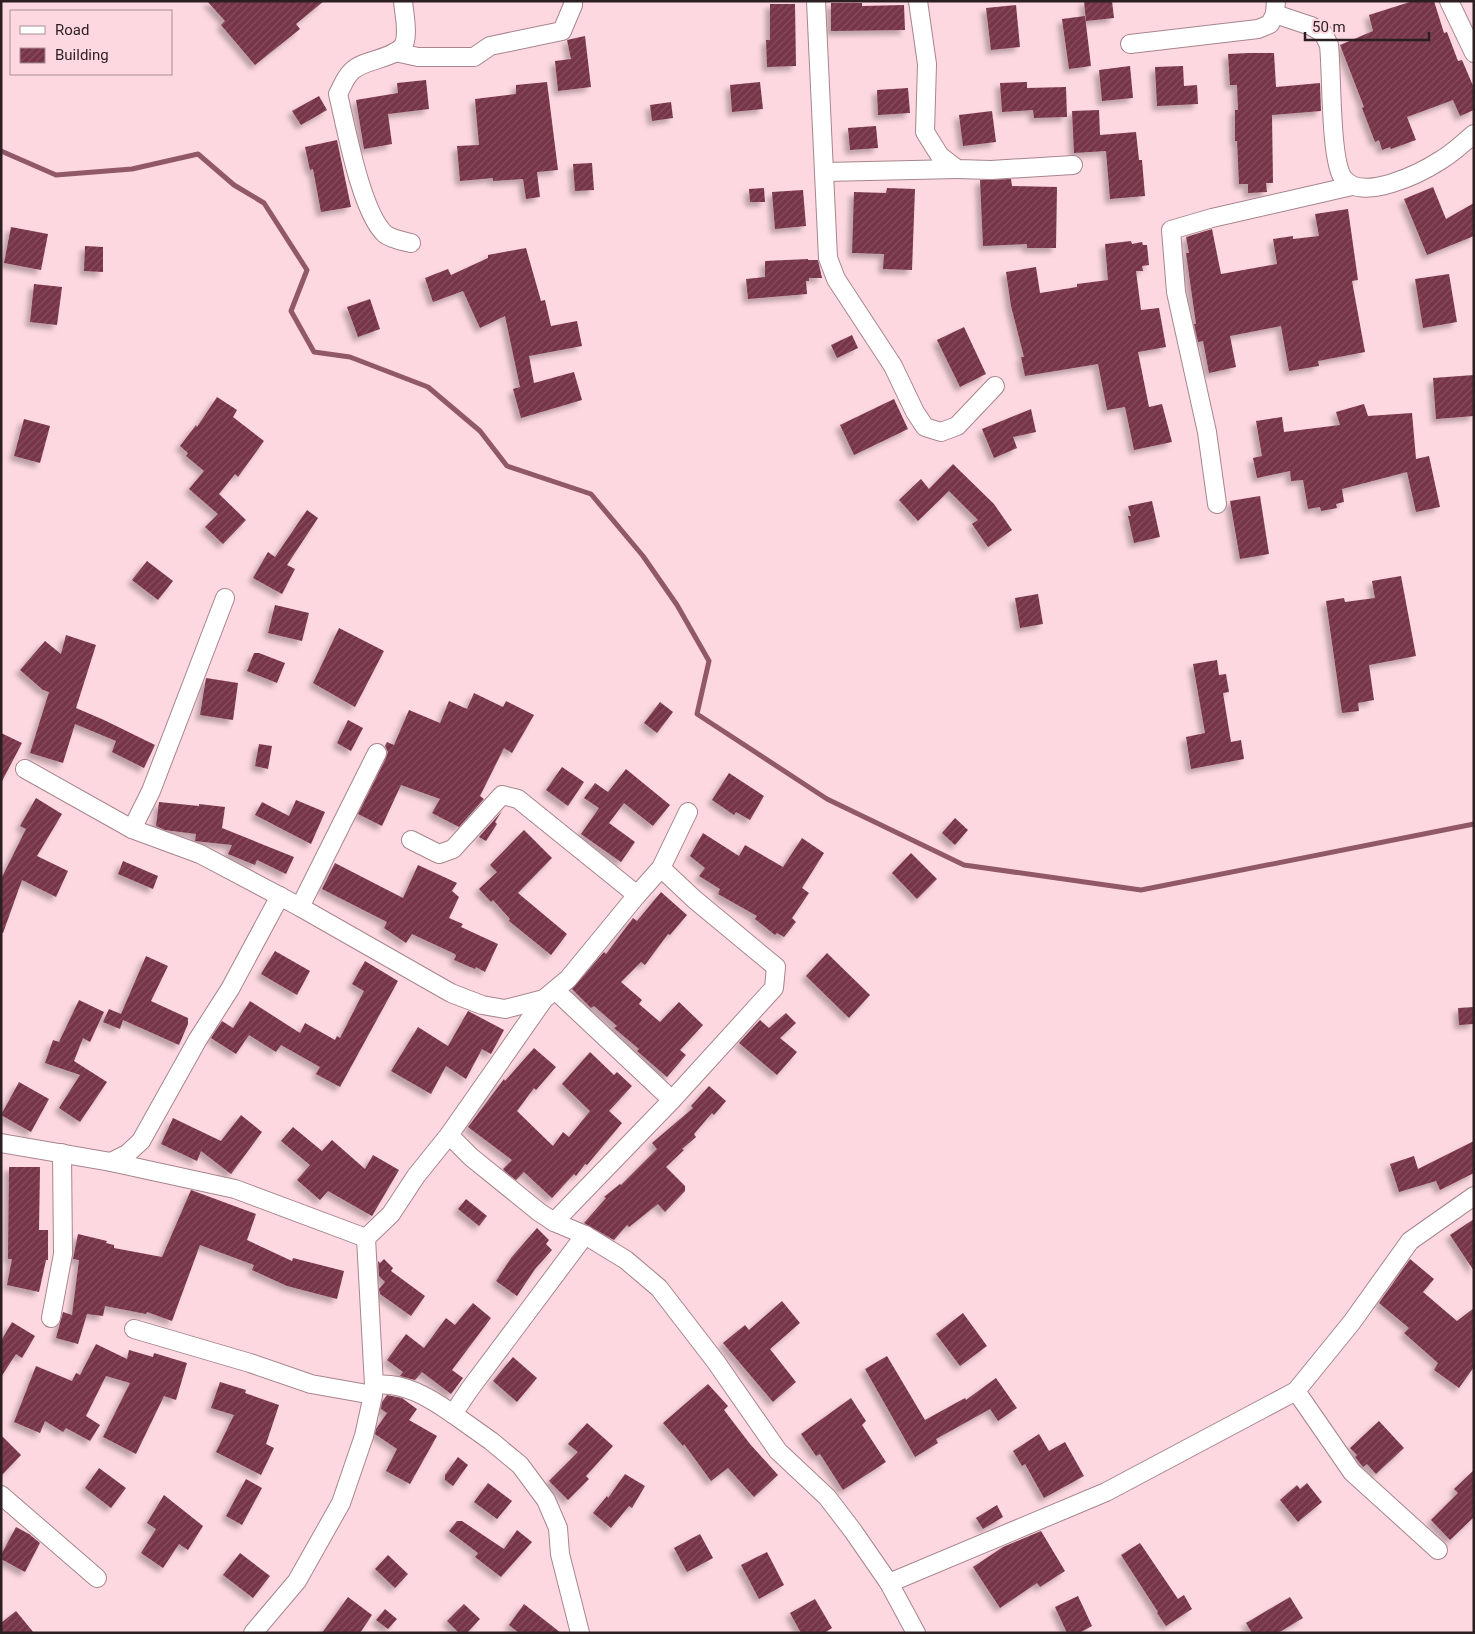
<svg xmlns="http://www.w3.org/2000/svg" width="1475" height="1634" viewBox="0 0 1475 1634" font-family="Roboto,sans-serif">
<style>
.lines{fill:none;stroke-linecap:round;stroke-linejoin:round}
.stream{stroke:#915968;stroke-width:5}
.building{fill:url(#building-hatch);filter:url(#shadow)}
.minor-casing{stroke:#a7858d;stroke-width:20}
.minor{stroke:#fff;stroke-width:18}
</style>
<defs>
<pattern id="building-hatch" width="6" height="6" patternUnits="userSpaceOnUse" patternTransform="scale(1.25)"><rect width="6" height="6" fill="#773448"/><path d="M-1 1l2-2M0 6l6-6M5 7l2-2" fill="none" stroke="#864f5f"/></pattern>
<filter id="shadow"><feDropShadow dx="-4.5" dy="4.5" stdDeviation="2.5" flood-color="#0004"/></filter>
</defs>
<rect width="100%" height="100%" fill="#fdd8e0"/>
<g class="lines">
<path class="stream" d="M1,151L56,175L132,169L198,154L234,185L264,203L307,270L291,311L314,352L350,357L428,387L480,431L507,466L591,494L643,556L677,605L709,661L697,714L827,799L964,865L1141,890L1474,824"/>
</g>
<g class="building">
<path d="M207,1H324L296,24L300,29L255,65L221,25L225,21Z"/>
<path d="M1084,1H1112L1114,18L1086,21Z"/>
<path d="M1413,1H1434L1444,33L1447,32L1458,61L1462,60L1474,88V110L1460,116L1453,100L1407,117L1416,140L1391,149L1390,147L1382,150L1379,140L1375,142L1362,108L1364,107L1340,45L1373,31L1369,15Z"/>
<path d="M831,3H862V6L904,5L905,30L831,31Z"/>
<path d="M770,4H795L796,66L767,67L766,40H770Z"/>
<path d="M1016,5L1020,47L991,50L986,8Z"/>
<path d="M1085,16L1091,66L1069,69L1062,19Z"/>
<path d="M585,36L591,87L558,91L555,61L571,59L567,40Z"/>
<path d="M1249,53H1274L1276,87L1320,83L1321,111L1272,115L1273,183H1266L1267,192L1248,193V184H1239L1237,141H1235V110H1238L1237,85H1230L1228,54Z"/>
<path d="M1130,66L1133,98L1102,101L1099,70Z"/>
<path d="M1183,66L1184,86L1197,85L1198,104L1157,106L1155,67Z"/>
<path d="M426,80L429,109L388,114L392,144L364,149L356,100L398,93L397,83Z"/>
<path d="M547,82L558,170L537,172L540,197L526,199L523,179L493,181V178L460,181L457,146L479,145L475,99L516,94V85Z"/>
<path d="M760,82L763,109L732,112L730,85Z"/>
<path d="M1027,82V88L1066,87L1067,117L1034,118L1033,110L1002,112L1000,83Z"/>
<path d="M908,88L910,113L878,115L877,90Z"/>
<path d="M319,96L327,110L301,125L292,111Z"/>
<path d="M671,102L673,118L652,121L650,105Z"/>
<path d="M1099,110L1100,135L1136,132L1139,160H1142L1145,196L1110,199L1106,151L1074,153L1072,111Z"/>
<path d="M992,111L996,142L963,146L959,115Z"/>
<path d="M876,126L878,148L850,150L848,128Z"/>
<path d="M337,140L351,207L321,212L313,169L310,170L305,147Z"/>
<path d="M592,163L594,190L575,191L573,164Z"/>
<path d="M1011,179L1012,186L1057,187L1056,248H1027V244L983,246L980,180Z"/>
<path d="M1433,187L1446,219L1474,203V236L1427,255L1404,199Z"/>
<path d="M764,188L765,202H750L749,189Z"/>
<path d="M887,188L915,189L912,270L883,269L884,254L852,253L854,192L886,193Z"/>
<path d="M803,190L806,226L775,229L772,192Z"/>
<path d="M1348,209L1358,280L1352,281L1365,352L1318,361L1319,366L1289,371L1281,326L1230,336L1236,367L1209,373L1203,341L1198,342L1194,324H1196L1186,253H1189L1186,237L1212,229L1221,274L1277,264L1273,239L1293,236V239L1319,236L1315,214Z"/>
<path d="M11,227L48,234L41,270L4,263Z"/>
<path d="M1131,241L1132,244L1142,242L1143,245H1147L1149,265L1142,266L1143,271H1136L1141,310L1159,308L1166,347L1138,352L1149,407L1162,404L1172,442L1134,450L1125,407L1107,410L1098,364L1025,376L1021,357H1024L1011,306L1006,272L1036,267L1040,293L1077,287V284L1108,280L1105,244Z"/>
<path d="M85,246L103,247V272L84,271Z"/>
<path d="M526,248L541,301L545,300L551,326L577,321L582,346L529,356L534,383L574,372L582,400L521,418L513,389L520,387L505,316L480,328L463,291L433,302L425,278L448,269L451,275L488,258V255Z"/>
<path d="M808,259V260H818L822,278H809V281H806L807,294L748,299L746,279L765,277V261Z"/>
<path d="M1449,274L1457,322L1423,328L1415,279Z"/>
<path d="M34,284L62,287L57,325L30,322Z"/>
<path d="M370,299L380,329L358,337L347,307Z"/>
<path d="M964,327L986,374L960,387L937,340Z"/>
<path d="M852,335L858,348L837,358L831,345Z"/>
<path d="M1474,375V416L1436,419L1433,378Z"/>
<path d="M217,397L237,410L233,417L264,441L238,477L235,474L219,494L246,520L223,544L205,527L218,514L189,489L204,471L186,456L188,453L180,446L196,425L197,427Z"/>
<path d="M894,399L908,429L854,455L840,425Z"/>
<path d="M1364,404L1368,416L1412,413L1416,459L1429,456L1440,507L1416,512L1407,472L1342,489L1344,502L1336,504L1337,508L1321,511L1320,507L1308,509L1303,480L1291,481L1290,471L1257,478L1253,458L1262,456L1256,421L1282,417L1284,432L1340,425L1336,412Z"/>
<path d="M1031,409L1036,432L1013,437L1017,448L994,458L982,429Z"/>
<path d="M24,419L50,426L40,463L14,456Z"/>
<path d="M953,464L994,504L1012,530L988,547L972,524L978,520L949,491L918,521L899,500L921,479L929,489Z"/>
<path d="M1260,496L1269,554L1240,559L1230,501Z"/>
<path d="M1152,501L1160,537L1134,543L1128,516H1131L1128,506Z"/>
<path d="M307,510L318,518L287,565L295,569L282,594L253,578L268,552L275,557Z"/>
<path d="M147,561L173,581L158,600L132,580Z"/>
<path d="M1401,576L1416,656L1369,665L1374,700L1358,703L1359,711L1342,713L1326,601L1344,598L1345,602L1375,598L1372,581Z"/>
<path d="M1038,594L1043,624L1020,628L1015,598Z"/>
<path d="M275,605L309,613L302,641L268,633Z"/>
<path d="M339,628L384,651L355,707L313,683Z"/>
<path d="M66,635L96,645L76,708L104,720L155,745L144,768L112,752L116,741L75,724L63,763L30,753L49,692L43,690L20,670L45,641L61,654Z"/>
<path d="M254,653H259L285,663L277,683L247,671Z"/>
<path d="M1217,660L1219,675L1226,674L1229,692L1223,693L1231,742L1241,740L1244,759L1191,769L1186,737L1205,733L1193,664Z"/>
<path d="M206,678L238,683L233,720L200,715Z"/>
<path d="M474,693L503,707L506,701L534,715L512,753L504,748L480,796L484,799L459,827L432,813L440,799L401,785L382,826L358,814L386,758L388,752L385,746L387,742L394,745L409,710L440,723L449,701L467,709Z"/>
<path d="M660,702L673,712L657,733L644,723Z"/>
<path d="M348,720L363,728L351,751L337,743Z"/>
<path d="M1,733L22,743L1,783Z"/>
<path d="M259,744L272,746L268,769L255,766Z"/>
<path d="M562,767L584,782L568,806L546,790Z"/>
<path d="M626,769L670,805L653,826L624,803L609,823L635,842L621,862L581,834L599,808L584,798L595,783L608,792Z"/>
<path d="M729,773L764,796L750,820L736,812L734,815L712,800Z"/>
<path d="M36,798L62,814L37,856L68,871L56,897L22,880L3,933H1V879L26,829L20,826Z"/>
<path d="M296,800L325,812L311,844L255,815L262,802L289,816Z"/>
<path d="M159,802L199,806V804L225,807L222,828L294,857L286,874L257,860L255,865L228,854L232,845L195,841L196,834L165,830L156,826Z"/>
<path d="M502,811L495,822L497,824L486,841L479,837Z"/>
<path d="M955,818L968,830L955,845L942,833Z"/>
<path d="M524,830L552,858L518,893L567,934L551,955L509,921L510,919L493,900L491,902L479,889L497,872L490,865Z"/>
<path d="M703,833L739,856L745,845L783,867L802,838L824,853L802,888L809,893L792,918L796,922L784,937L777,933L775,935L755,919L757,916L718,894L720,889L699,876L705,868L690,856Z"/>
<path d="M911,853L937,879L917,899L892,873Z"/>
<path d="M123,861L158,876L153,889L118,874Z"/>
<path d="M335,863L403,898L418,865L457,883L452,891L459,897L449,918L463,924L461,927L498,944L485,972L476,967L475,969L454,960L456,956L455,954L412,934L406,943L384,928L387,922L322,889Z"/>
<path d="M661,892L687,915L670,935L668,934L645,965L641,962L621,982L642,1000L639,1004L660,1022L679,1002L703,1025L680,1050L686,1055L667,1077L637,1051L639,1049L614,1028L617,1026L594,1006L591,1008L572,989L604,952L606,954L633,918L637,921Z"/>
<path d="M275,951L310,971L297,995L261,974Z"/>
<path d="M827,953L870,995L849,1018L806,976Z"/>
<path d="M146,956L168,966L151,1001L188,1018V1024L179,1045L123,1020L120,1029L103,1022L109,1009L121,1014Z"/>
<path d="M365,961L398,981L340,1087L316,1074L320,1067L281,1045L276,1052L249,1035L236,1054L211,1038L222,1021L233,1028L250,1001L300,1033L305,1023L335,1040L337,1036L340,1038L364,991L352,984Z"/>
<path d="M79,1000L104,1012L90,1042L83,1038L74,1061L107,1082L80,1122L59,1108L80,1075L45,1063L53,1040L59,1042Z"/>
<path d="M1474,1007V1024L1459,1025L1458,1008Z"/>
<path d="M468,1011L504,1030L491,1054L482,1049L466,1079L446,1066L431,1094L391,1071L418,1027L448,1046Z"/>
<path d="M786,1013L796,1023L780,1038L797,1052L777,1075L739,1043L760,1020L769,1028Z"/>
<path d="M534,1048L556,1067L536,1090L534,1088L517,1111L553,1146L563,1132L569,1137L590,1111L562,1084L590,1052L614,1075L617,1072L632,1086L609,1111L622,1123L587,1165L585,1164L576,1176L574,1174L552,1198L524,1172L516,1180L507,1173L503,1169L512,1160L468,1127L504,1079L505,1081Z"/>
<path d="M19,1082L49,1099L31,1132L1,1115Z"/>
<path d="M709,1086L726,1101L714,1115L712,1113L694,1134L696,1137L682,1149L684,1150L666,1167L685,1186V1191L665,1212L658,1204L629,1227L627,1225L614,1240L584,1223L606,1198L604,1197L620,1184L621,1185L657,1149L652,1143L693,1108L691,1106Z"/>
<path d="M241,1115L262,1132L231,1174L201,1151L197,1161L161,1144L173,1118L221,1141Z"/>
<path d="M293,1127L322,1151L332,1140L365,1169L373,1155L399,1170L372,1216L328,1191L320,1200L297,1180L310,1165L281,1141Z"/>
<path d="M1474,1141V1173L1440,1190L1436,1181L1399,1192L1390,1164L1414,1156L1418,1169Z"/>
<path d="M9,1167H40L39,1230H48V1260H46L39,1292L7,1285L12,1259H8Z"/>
<path d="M191,1190L256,1214L247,1240L292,1261L293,1258L344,1271L337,1299L287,1286L252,1270L254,1265L200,1245L172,1321L147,1312L146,1314L105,1306L103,1316L87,1314L78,1344L56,1338L63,1312L72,1315L79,1260L73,1259L78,1234L107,1241L106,1243L114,1245V1248L162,1257Z"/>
<path d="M466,1199L487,1216L479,1226L458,1209Z"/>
<path d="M1474,1219V1271L1450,1235Z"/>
<path d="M537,1228L549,1240L546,1244L552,1250L535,1269L517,1296L496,1281L511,1258Z"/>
<path d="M384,1259L393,1268L391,1271L425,1296L411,1316L380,1294L379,1289L385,1282L379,1276L378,1261L380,1263Z"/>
<path d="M1410,1259L1434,1279L1423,1292L1457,1321L1474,1308V1367L1459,1388L1434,1370L1438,1363L1404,1333L1409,1328L1379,1303Z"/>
<path d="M782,1301L800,1323L770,1349L796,1382L773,1402L723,1343L745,1325L749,1330Z"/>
<path d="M473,1303L491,1318L452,1370L463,1378L451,1394L422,1372L415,1380L400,1376L403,1372L387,1360L406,1334L424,1348L446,1318L455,1325Z"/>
<path d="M963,1313L987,1346L960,1366L936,1334Z"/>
<path d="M12,1322L35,1336L22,1358L16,1354L1,1377V1341Z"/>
<path d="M96,1344L127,1359L129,1350L153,1357L154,1353L187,1363L176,1400L164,1396L136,1454L103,1437L130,1383L106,1376L86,1416L100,1425L90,1441L66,1428L63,1432L45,1421L40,1433L14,1422L36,1366L72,1381L76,1373L80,1375Z"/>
<path d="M887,1356L925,1420L965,1398L966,1400L996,1378L1017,1408L998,1421L990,1409L936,1439L938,1443L915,1457L865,1369Z"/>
<path d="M513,1357L537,1378L517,1402L493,1381Z"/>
<path d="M220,1382L246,1390L245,1393L279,1405L266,1444L274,1448L261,1475L216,1452L234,1415L211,1408Z"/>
<path d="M708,1384L728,1406L724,1410L750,1444L778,1475L754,1497L728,1468L711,1481L684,1444L683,1446L663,1423Z"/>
<path d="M387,1395L402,1398L417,1409L409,1420L437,1436L410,1484L386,1471L397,1449L375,1434L376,1429L387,1413L381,1409L382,1402Z"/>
<path d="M851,1398L866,1421L862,1425L886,1462L843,1490L820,1454L816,1456L801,1434Z"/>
<path d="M1379,1421L1404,1448L1376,1474L1367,1464L1363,1467L1355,1457L1357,1455L1350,1448Z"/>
<path d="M587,1423L613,1446L586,1476L589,1479L568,1500L549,1481L578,1452L568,1444Z"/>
<path d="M1039,1434L1049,1451L1065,1442L1084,1476L1044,1498L1025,1464L1022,1466L1013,1451Z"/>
<path d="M1,1435L21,1455L1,1476Z"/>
<path d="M458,1457L468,1465L453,1486L445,1480V1475Z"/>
<path d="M99,1468L126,1488L111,1508L85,1488Z"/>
<path d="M1474,1470V1517L1450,1540L1431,1520L1458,1493L1454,1489Z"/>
<path d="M625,1474L645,1486L632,1508L629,1506L611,1528L593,1513L607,1496L608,1498Z"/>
<path d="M246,1479L262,1488L242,1525L226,1516Z"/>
<path d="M488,1483L512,1501L497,1519L474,1502Z"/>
<path d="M1307,1483L1322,1502L1298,1522L1280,1500L1297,1485L1300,1489Z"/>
<path d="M164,1495L203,1526L188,1550L179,1544L163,1568L141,1553L156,1529L147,1523Z"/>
<path d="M997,1505L1003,1517L983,1529L976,1518Z"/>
<path d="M457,1521H462L504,1549L517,1530L532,1542L501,1577L475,1557L478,1553L449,1531Z"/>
<path d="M16,1527L29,1534L40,1543L25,1572L1,1559V1555Z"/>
<path d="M1041,1531L1065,1571L1040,1587L1037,1583L1000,1608L973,1567L1003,1547Z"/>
<path d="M700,1534L713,1558L687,1572L674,1548Z"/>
<path d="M1140,1543L1178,1599L1184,1595L1192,1609L1166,1626L1157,1613L1158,1612L1121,1555Z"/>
<path d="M767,1552L784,1585L759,1599L741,1565Z"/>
<path d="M240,1553L270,1576L253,1598L223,1575Z"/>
<path d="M388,1555L408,1574L395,1588L375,1569Z"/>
<path d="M1078,1596L1092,1626L1079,1633H1067L1055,1607Z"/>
<path d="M348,1597L372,1615L360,1633H322Z"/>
<path d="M1290,1597L1303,1618L1278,1633H1252L1246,1623Z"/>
<path d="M815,1599L832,1628L824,1633H801L790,1613Z"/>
<path d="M464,1604L480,1619L467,1633H459L447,1621Z"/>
<path d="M524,1604L561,1633H519L509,1625Z"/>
<path d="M385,1609L397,1619L388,1629L376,1620Z"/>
<path d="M16,1611L34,1633H1V1623Z"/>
</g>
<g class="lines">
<g class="minor-casing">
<g id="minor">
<path d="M403,1C404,14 408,29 405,41C401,59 365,58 352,71C345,77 342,87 338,94C346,127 361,212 385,234C391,239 403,241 411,243"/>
<path d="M816,1L828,258L836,279L893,366L915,412L925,427L941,432L957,426L995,386"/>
<path d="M918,1L927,64L925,132L940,156L957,169L991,170L1073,165"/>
<path d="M1449,1L1474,53"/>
<path d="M1275,14L1311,26L1323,33L1329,45C1332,72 1330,160 1343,178C1362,203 1421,173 1441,160C1453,153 1463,143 1474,134"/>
<path d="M1130,44L1258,29L1270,24L1275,14L1276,1"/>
<path d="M395,52L418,57H474L490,46L562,31L573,5V1"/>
<path d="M825,172L957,169"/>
<path d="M1217,504L1207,432L1176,292L1171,230L1212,218L1352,186"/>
<path d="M25,769L132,829L200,854L300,907L451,993L482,1005L505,1009L544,999L568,979L637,895L661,868L688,812"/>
<path d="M132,829L151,791L225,598"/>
<path d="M411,840L439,854L453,849L502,795L518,799L637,895"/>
<path d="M300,907L377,753"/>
<path d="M556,991L672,1100"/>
<path d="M544,999L449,1135L471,1157L539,1212L554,1222L585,1235L626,1260L659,1288L716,1362L778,1451L827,1497L853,1531L889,1583L916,1633"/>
<path d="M1,1143L111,1162L235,1189L366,1238"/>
<path d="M111,1162L127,1154L141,1141L198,1039L230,989L280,896"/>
<path d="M554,1222L672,1100L774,988L776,967L694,899L661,868"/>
<path d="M366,1238L391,1214L416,1176L449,1135"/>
<path d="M51,1318L63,1254L62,1153"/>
<path d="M134,1329L250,1363L311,1384L373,1395"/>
<path d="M374,1385C403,1381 430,1398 453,1414"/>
<path d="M1296,1391L1352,1472L1438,1550"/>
<path d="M1,1495L97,1578"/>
<path d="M889,1583L1106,1492L1296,1391L1352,1322L1410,1241L1474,1196"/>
<path d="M253,1633L297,1581L341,1503L364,1436L373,1395L374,1385L366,1238"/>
<path d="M580,1633L560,1554L558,1528L546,1500L520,1465L491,1441L453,1414L469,1390L585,1235"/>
</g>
</g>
<use href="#minor" class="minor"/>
</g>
<rect width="1475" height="1634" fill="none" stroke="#2c1f22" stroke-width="5"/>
<rect x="10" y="10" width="162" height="65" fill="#fdd8e0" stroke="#a98e94"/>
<rect x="20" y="26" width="25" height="8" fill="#ffffff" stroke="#a98e94"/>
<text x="55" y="35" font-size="15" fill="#2c1f22">Road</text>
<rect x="20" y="48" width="25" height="15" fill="url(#building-hatch)" stroke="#a98e94"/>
<text x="55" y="60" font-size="15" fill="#2c1f22">Building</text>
<path d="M1305 32v8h124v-8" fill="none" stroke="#2c1f22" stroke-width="2.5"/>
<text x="1312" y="32" font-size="15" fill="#2c1f22" stroke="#fdd8e0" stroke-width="4" paint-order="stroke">50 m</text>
</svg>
